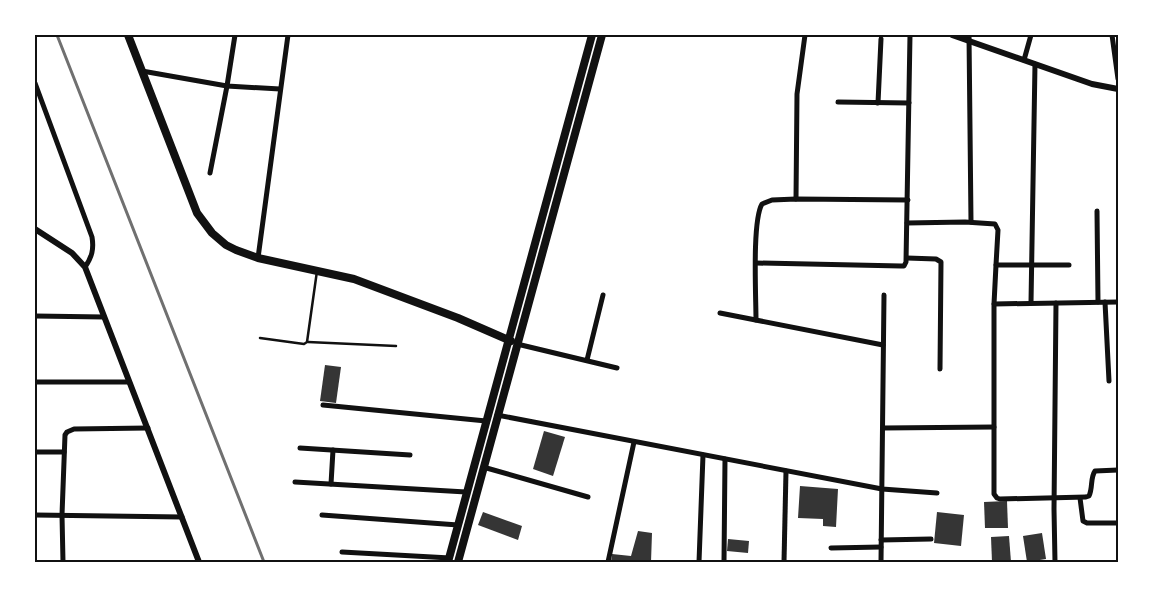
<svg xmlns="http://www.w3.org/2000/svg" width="1153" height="597" viewBox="0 0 1153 597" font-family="'Source Sans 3',sans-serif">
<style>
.building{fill:#353535}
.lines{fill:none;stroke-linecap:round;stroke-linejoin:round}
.service{stroke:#111;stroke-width:2.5}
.minor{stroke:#111;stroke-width:5}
.tertiary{stroke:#111;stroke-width:6}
.secondary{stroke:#111;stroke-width:8}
.rail{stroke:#707070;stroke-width:3}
.neatline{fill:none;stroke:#111;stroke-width:2}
</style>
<rect width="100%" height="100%" fill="#fff"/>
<g class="building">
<path d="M325,365L341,367L336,403L320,401Z"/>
<path d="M544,431L565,437L553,476L533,469Z"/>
<path d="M800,486L838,489L836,527L823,526V519L798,518Z"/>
<path d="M1007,501L1008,528H985L984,502Z"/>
<path d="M483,512L522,526L518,540L478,525Z"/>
<path d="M937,512L964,515L961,546L934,543Z"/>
<path d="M638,531L652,533L651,562H611L612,554L631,556Z"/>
<path d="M1042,533L1046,559L1027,562L1023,536Z"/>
<path d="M1009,536L1011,562H992L991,537Z"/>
<path d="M728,539L749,541L748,553L727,551Z"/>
</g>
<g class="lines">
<g class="service">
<path d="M260,338L304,344L307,342L317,271"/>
<path d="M308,342L396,346"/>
</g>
<g class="minor">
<path d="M969,35L971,222"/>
<path d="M1112,35L1118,79"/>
<path d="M1024,60L1031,35"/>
<path d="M142,71L227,86L280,89"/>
<path d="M35,83L92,237C94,249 92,257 85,267"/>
<path d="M838,102L909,103"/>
<path d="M878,103L881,39"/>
<path d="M210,173L227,86L235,35"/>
<path d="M796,199L797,94L805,35"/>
<path d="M1097,211L1098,302"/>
<path d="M907,223L965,222L995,224L998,230L996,265"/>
<path d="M258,258L288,35"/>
<path d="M907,258L936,259L941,262L940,369"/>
<path d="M756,263L901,266H904L906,262L910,35"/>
<path d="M1069,265H996L994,304V494L997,498L1000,499L1086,497L1089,496C1093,488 1090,478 1095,471L1118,470"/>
<path d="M1105,302L1109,381"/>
<path d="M1031,303L1035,64"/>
<path d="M994,304L1118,302"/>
<path d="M720,313L883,345"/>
<path d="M35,316L104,317"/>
<path d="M756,320C756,296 752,221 762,204L772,200L796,199L908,200"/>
<path d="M517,344L617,368"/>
<path d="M587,360L603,295"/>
<path d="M35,382H129"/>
<path d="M323,405L486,421"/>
<path d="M497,415L882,489L937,493"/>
<path d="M883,428L994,427"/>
<path d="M300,448L410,455"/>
<path d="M35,452H64"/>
<path d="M483,467L588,497"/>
<path d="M295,482L466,492"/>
<path d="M331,484L333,450"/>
<path d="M1080,498L1083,521L1087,523H1118"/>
<path d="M35,515L182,517"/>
<path d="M322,515L458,525"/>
<path d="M881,540L931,539"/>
<path d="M831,548L881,547"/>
<path d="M342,552L450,558"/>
<path d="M63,562L62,515L65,435L67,432L74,429L148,428"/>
<path d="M608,562L634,442"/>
<path d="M699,562L703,455"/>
<path d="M724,562L725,459"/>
<path d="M784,562L786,471"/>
<path d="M881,562L884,295"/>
<path d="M1055,562L1054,509L1056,303"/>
</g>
<g class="tertiary">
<path d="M952,35L1092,84L1118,89"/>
<path d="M35,229L72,253L85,267L199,562"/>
</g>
<g class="secondary">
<path d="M128,35L197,213L212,233L226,245L236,250L258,258L354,279L458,318L511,341"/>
<path d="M448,562L592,35"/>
<path d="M458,562L602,35"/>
</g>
<path class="rail" d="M57,35L264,562"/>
</g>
<rect width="1153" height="597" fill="none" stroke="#ffffff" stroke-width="72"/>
<rect x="36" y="36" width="1081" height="525" class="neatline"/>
</svg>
